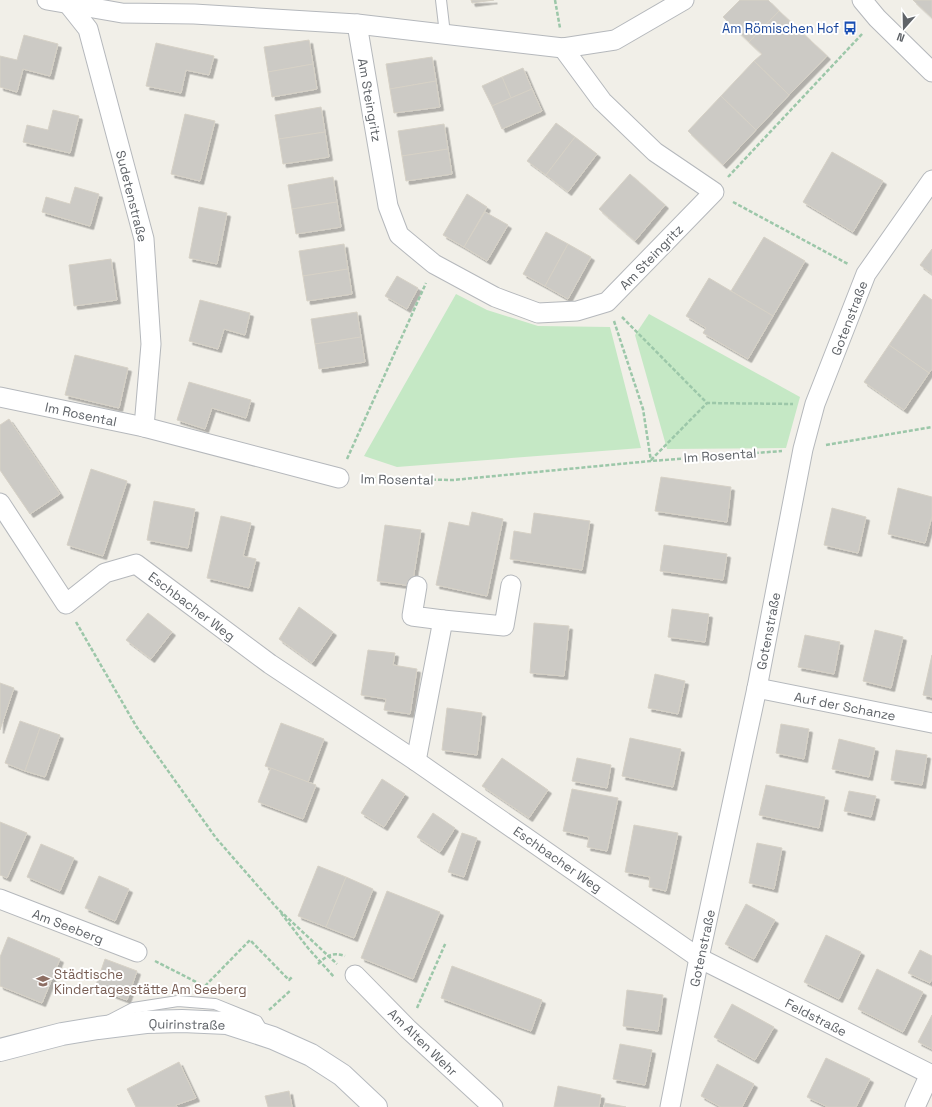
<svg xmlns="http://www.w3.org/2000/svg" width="932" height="1107" viewBox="0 0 932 1107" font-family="'Space Grotesk',sans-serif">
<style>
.green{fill:#c5e8c5}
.building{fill:#cccac5;stroke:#d6d1c6;filter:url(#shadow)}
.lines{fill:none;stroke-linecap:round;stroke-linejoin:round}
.lane-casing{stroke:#b5b8bc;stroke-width:12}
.street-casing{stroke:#b5b8bc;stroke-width:21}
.secondary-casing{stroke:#b6babf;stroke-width:24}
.path{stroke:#9cc7a9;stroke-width:2.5;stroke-dasharray:4 2;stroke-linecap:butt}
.lane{stroke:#fff;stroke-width:10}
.street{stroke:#fff;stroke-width:19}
.secondary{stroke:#fff;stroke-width:22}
.labels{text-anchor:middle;stroke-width:4;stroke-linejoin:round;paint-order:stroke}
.transit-label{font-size:13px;fill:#164399;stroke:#fff;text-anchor:end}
.street-label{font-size:13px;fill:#5f6368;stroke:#fff}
.education-label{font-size:13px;fill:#785e54;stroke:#fff;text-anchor:start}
</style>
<defs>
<filter id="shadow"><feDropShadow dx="3.5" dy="3.5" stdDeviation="0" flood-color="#0004"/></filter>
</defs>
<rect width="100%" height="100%" fill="#f1efe8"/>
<g class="green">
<path d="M456,294L487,310L538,326L610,327L641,448L397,467L364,456Z"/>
<path d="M649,314L800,397L786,448L667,449L635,335Z"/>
</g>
<g class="building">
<path d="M471,0H494L472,3Z"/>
<path d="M740,0H768L779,11L749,42L723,17Z"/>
<path d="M913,0H932V18Z"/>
<path d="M779,11L827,56L789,95L754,61L762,54L749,42Z"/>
<path d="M24,35L58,44L50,76L23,69L17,92L0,87V56L17,60Z"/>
<path d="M309,40L313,64L268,72L264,47Z"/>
<path d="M156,43L214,56L209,75L186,70L181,93L146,86Z"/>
<path d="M432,57L436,81L390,89L386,64Z"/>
<path d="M754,61L789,95L756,130L721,96Z"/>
<path d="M313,64L317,89L272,97L268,72Z"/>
<path d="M523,68L532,89L511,98L502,77Z"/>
<path d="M502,77L511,98L492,106L482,86Z"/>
<path d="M436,81L440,107L394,113L390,89Z"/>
<path d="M532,89L542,111L502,129L492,106Z"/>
<path d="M721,96L756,130L723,165L688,131Z"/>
<path d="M321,107L325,132L279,139L275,115Z"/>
<path d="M53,110L79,116L70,153L23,142L27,125L48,130Z"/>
<path d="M185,114L215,121L200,181L171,174Z"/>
<path d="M556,123L575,137L546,175L527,161Z"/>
<path d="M444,124L448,149L402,156L398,131Z"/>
<path d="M325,132L329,157L283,164L279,139Z"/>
<path d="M575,137L597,154L568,192L546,175Z"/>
<path d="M448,149L452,174L406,181L402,156Z"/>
<path d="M832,152L883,181L853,232L803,202Z"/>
<path d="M630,174L665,205L635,241L599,209Z"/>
<path d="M333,177L337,202L292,209L288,185Z"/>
<path d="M75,187L99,194L90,226L42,212L46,197L70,204Z"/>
<path d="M467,194L487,207L464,247L443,235Z"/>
<path d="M337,202L341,227L296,234L292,209Z"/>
<path d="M199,207L227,213L217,264L189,258Z"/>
<path d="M485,212L508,225L487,261L464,247Z"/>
<path d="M546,232L568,244L545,286L523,274Z"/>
<path d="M764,237L805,261L773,316L731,291Z"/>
<path d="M344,244L348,269L303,276L299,251Z"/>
<path d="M568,244L591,257L568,299L545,286Z"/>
<path d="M932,249V274L920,265Z"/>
<path d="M111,259L117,300L74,306L69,265Z"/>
<path d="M348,269L352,294L307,301L303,276Z"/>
<path d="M397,276L418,288L407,309L385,296Z"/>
<path d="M709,278L773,316L748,359L703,333L706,328L686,316Z"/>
<path d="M924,294L932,300V369L929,373L889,345Z"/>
<path d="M200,300L250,313L245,335L224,329L218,349L189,341Z"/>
<path d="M357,312L361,337L315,344L311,319Z"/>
<path d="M361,337L365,362L319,369L315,344Z"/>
<path d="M889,345L929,373L904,410L864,382Z"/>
<path d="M75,355L128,368L119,408L65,395Z"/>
<path d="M189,382L251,400L246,418L212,408L205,429L177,420Z"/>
<path d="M9,419L60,494L30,514L0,470V425Z"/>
<path d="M91,469L127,481L103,556L67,545Z"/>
<path d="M661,477L731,487L727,522L655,511Z"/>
<path d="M898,488L932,497V516L925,543L888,534Z"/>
<path d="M154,501L195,509L188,548L147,540Z"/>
<path d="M832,508L866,517L858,553L824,545Z"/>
<path d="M472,512L503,519L487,596L436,585L449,522L469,526Z"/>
<path d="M534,513L590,521L582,570L510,559L514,531L531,534Z"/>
<path d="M221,516L251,523L243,556L256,559L249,588L207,578Z"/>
<path d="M385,525L421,530L412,586L377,581Z"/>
<path d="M664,545L727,554L723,580L660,571Z"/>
<path d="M299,607L333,632L312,663L279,639Z"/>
<path d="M672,609L709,614L705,642L668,637Z"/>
<path d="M148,613L172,632L151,659L126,640Z"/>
<path d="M534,623L569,626L564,676L530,673Z"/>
<path d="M875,630L903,637L891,688L863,681Z"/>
<path d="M805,635L840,642L834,674L798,667Z"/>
<path d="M368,650L395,653L393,665L417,669L410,714L384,710L386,699L361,695Z"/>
<path d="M932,655V697L923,695Z"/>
<path d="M655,674L685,681L678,714L648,708Z"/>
<path d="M0,683L14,688L0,730Z"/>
<path d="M447,708L482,713L477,755L442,750Z"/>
<path d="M20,721L40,728L25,771L5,763Z"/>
<path d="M281,723L324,739L308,782L265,766Z"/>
<path d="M781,724L809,729L804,759L776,753Z"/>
<path d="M40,728L60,735L45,777L25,771Z"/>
<path d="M630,738L681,749L673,787L622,776Z"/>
<path d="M839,739L875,748L869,777L832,769Z"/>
<path d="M896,750L927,755L922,785L891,780Z"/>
<path d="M502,758L548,790L529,818L482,786Z"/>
<path d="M577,758L611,765L607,788L572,781Z"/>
<path d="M271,768L316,785L303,819L258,802Z"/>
<path d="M382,779L405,794L384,827L361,813Z"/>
<path d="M766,785L825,797L819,828L759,815Z"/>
<path d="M572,789L618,798L607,851L587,847L589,837L563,831Z"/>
<path d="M849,791L876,796L871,817L844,811Z"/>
<path d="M433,813L455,828L440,852L417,837Z"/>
<path d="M0,822L27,833L7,878L0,875Z"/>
<path d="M634,825L678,833L666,891L649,887L650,877L625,872Z"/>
<path d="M462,833L477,838L464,877L448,872Z"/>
<path d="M757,843L782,848L774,889L749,883Z"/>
<path d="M41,844L74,858L60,891L27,877Z"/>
<path d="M318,866L346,877L326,927L298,916Z"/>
<path d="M99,876L129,889L115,921L85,908Z"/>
<path d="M346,877L373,889L354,938L326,927Z"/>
<path d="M387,891L440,912L413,979L361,958Z"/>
<path d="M746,904L775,920L754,959L725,944Z"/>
<path d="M826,935L861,952L839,999L804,982Z"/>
<path d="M8,937L60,959L42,1003L0,986V957Z"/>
<path d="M920,950L932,956V978L930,983L908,973Z"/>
<path d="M105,959L137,971L127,1000L95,988Z"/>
<path d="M452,966L542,1000L531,1031L441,998Z"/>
<path d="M877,969L923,992L903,1032L858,1009Z"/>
<path d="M627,990L663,995L658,1031L623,1026Z"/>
<path d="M732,1004L774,1027L755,1060L714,1037Z"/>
<path d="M932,1015V1049L918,1042Z"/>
<path d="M620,1044L652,1050L645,1085L613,1079Z"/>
<path d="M826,1058L870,1079L856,1107H828L807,1097Z"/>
<path d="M179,1062L196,1098L176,1105L177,1107H136L127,1089Z"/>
<path d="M717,1064L754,1084L742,1107H721L701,1096Z"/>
<path d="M558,1086L601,1095L599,1107H554Z"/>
<path d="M289,1091L292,1107H268L265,1096Z"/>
<path d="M605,1103L626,1107H604Z"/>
</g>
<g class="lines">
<g class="lane-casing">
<g id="lane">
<path d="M441,0L445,34"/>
<path d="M108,1021L133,1008L178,1001L215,1004L257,1021L263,1031"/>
</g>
</g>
<g class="street-casing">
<g id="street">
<path d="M47,0L122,13L194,14L357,24L563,48L615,40L684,0"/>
<path d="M65,0L88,29L144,239L151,344L144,427"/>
<path d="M862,0L877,18L932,72"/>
<path d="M357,24L388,206L399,235L434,264L495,297L538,313L577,311L607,302L714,192L655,152L602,101L563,48"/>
<path d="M0,397L144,427L339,478"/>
<path d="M0,503L66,604L105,573L136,564L270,664L416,761L699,958L932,1075"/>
<path d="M417,586L412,616L443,620"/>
<path d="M757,688L932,723"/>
<path d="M416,761L443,620L504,626L511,585"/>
<path d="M0,899L137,952"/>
<path d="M355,975L408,1029L493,1107"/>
<path d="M670,1107L699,958L757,688L803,449L815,404L866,274L932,180"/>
<path d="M915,1107L930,1074"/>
</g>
</g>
<g class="secondary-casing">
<path id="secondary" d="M0,1050L62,1034L98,1028L146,1022L182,1021L227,1023L273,1038L311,1055L342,1075L376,1107"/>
</g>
<g class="path">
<path d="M555,0L560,28"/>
<path d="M728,177L863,33"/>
<path d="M733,202L848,264"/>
<path d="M622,317L707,403L793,404"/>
<path d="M614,321L643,409L651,461"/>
<path d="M826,445L932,427"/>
<path d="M347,459L426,283"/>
<path d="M651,460L707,403"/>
<path d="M360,478L453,480L651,461L782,451"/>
<path d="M76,622L136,726L216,838L277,908L337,964"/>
<path d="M281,913L308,948L334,977"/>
<path d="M155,961L202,985"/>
<path d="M318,964C327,955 333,952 345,956"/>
<path d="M205,986L250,940L289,980L292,977"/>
<path d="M417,1008L446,942"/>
<path d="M269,1010L291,990"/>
</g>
<use href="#lane" class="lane"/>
<use href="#street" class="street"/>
<use href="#secondary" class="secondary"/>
</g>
<defs>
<g id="bus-bare" transform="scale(1.08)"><path d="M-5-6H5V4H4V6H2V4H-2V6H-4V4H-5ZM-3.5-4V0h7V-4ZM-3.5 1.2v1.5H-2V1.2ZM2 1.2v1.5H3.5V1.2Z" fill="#1a4fb4" stroke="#fff" stroke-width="2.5" paint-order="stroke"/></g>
<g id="school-bare" transform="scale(1.08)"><path d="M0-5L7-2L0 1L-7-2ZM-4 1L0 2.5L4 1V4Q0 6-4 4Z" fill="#8d6e63" stroke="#fff" stroke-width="2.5" paint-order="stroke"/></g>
</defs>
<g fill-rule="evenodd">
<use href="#bus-bare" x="850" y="28"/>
<use href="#school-bare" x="43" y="981"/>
</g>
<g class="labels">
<g class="transit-label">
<text x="839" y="33">Am Römischen Hof</text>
</g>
<g class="street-label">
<text transform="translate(370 100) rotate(80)" y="5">Am Steingritz</text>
<text transform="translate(132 196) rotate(76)" y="5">Sudetenstraße</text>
<text transform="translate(651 257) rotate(-46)" y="5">Am Steingritz</text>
<text transform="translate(849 318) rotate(-69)" y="5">Gotenstraße</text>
<text transform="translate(81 414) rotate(12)" y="5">Im Rosental</text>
<text transform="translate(720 455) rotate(-4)" y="5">Im Rosental</text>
<text transform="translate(397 479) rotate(1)" y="5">Im Rosental</text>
<text transform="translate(192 606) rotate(37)" y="5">Eschbacher Weg</text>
<text transform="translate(768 631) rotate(-79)" y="5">Gotenstraße</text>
<text transform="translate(845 706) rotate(11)" y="5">Auf der Schanze</text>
<text transform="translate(558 859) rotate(35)" y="5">Eschbacher Weg</text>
<text transform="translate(68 926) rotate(21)" y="5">Am Seeberg</text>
<text transform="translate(702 948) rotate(-78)" y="5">Gotenstraße</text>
<text transform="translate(816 1017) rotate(27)" y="5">Feldstraße</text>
<text transform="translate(187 1024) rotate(1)" y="5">Quirinstraße</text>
<text transform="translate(423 1042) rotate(44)" y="5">Am Alten Wehr</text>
</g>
<g class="education-label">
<text x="54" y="979">Städtische<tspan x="54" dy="15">Kindertagesstätte Am Seeberg</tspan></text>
</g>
</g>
<g transform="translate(904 28) rotate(200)" stroke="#ffffff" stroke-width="3" paint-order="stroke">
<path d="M0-3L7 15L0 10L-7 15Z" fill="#5f6368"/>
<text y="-6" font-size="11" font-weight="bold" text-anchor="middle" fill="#5f6368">N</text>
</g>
</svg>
